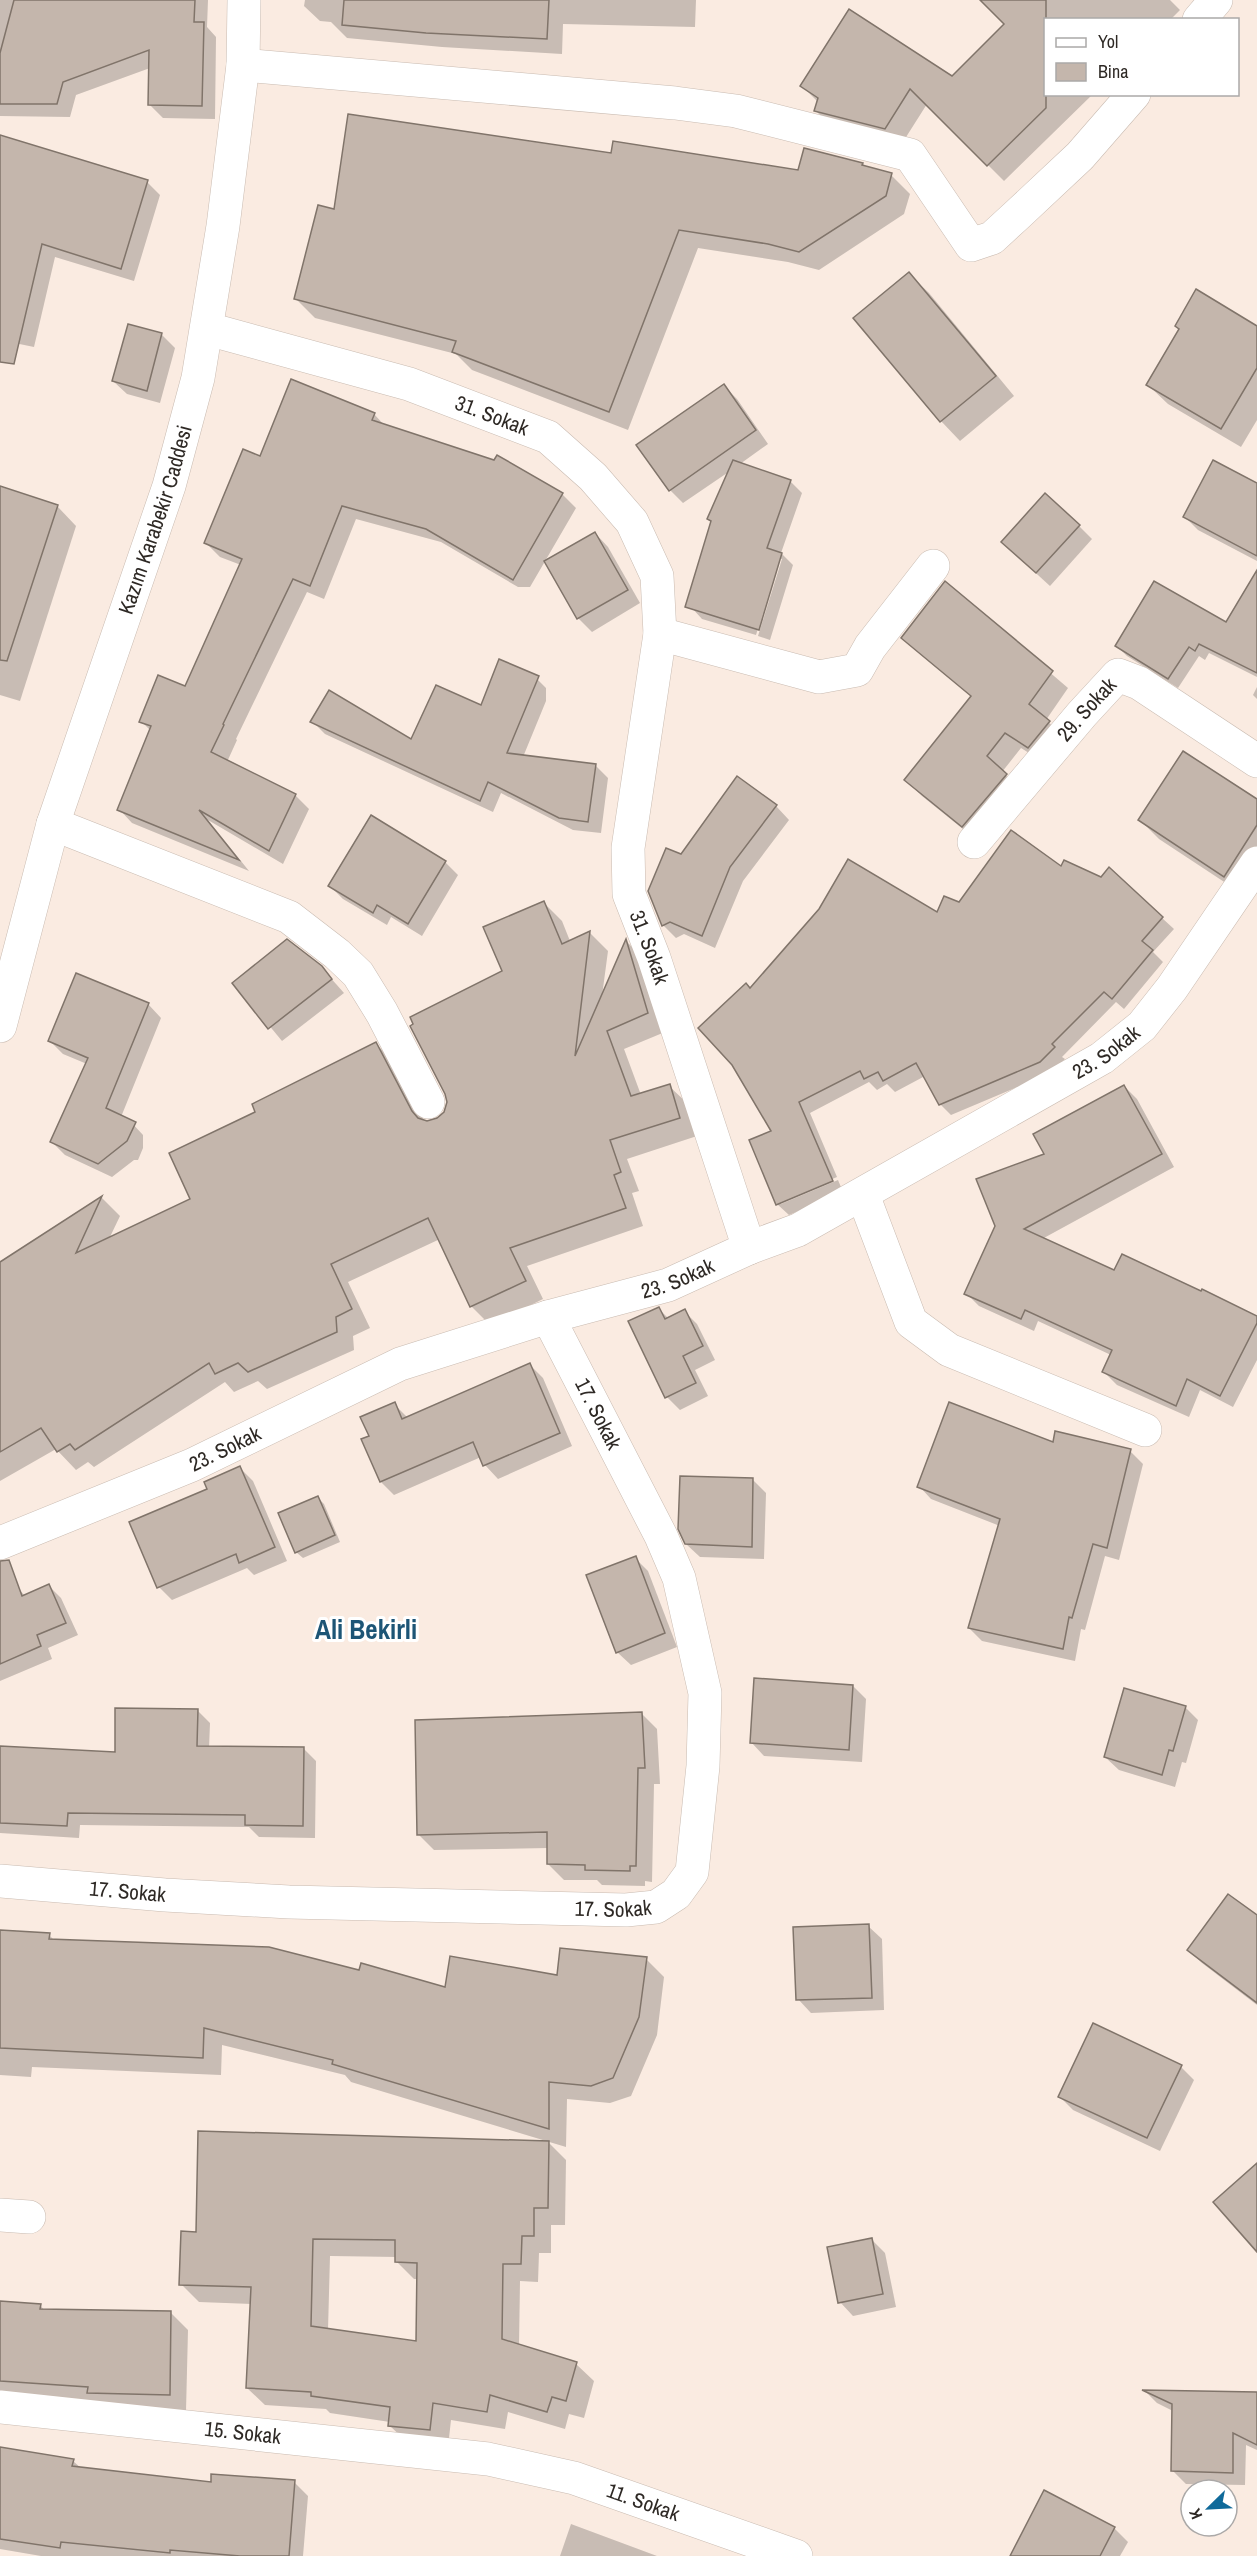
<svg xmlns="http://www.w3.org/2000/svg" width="1257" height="2556" viewBox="0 0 1257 2556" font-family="'Archivo Narrow',sans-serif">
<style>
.shadow{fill:#0003;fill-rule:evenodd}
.building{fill:#c4b6ac;stroke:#80746a;stroke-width:1.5;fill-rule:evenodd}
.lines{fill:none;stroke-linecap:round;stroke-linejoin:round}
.minor-casing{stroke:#c9bbb1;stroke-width:34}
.minor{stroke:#fff;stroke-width:33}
.labels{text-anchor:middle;stroke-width:6;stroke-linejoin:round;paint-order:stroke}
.street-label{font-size:21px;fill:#2e2925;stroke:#fff}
.district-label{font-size:27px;font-weight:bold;fill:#1d5576;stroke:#fff}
</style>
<rect width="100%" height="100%" fill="#faebe1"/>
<g class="shadow">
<path d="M0,0H208L207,27L216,37L215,119L163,118L150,105V68L76,95L70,117L0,116Z"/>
<path d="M305,0H696L695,27L563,24L562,54L442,47L347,38L331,22L320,21L304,6Z"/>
<path d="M1001,0H1170L1180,10L1170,20H1046V94H1093L1004,181L927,104L901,145L832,127L816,111L818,102L802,86L952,78L1006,24Z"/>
<path d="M0,137L147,182L160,195L134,281L55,257L34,347L0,340Z"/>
<path d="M805,149L863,164L867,168L891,175L910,194L904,214L819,270L788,262L698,248L628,430L472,370L456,354L315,318L296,299L335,211L613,155L799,172Z"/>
<path d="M909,274L929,293L1014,396L960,441L941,421L856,319Z"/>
<path d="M129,326L162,335L175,348L160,403L127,394L113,381Z"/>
<path d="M1257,327V420L1241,447L1168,404L1148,385L1180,330Z"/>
<path d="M724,386L737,399L768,444L740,464L790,481L802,493L781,553L793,565L770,640L758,636L782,559H779L756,635L702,619L691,607L712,523L708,519L730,471L683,503L670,490Z"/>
<path d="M374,414L386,427L562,494L576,508L530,587H518L441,542L356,519L324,599L307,592L236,739L237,740L227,762L296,796L309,809L283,864L208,820L249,871L132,823L119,809L151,731L141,721L185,688L241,565L220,557L206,543L261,458Z"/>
<path d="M1257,484V561L1198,530L1185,517Z"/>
<path d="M0,487L57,506L76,526L20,701L0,695Z"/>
<path d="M1079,526L1092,539L1050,586L1016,555Z"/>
<path d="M595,533L608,547L640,603L592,632L578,618L546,561Z"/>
<path d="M945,583L1068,688L1046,720L1065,738L1045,763L1021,748L1002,772L1022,791L979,842L922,796L906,780L972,697L903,638Z"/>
<path d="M1257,610V677L1209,653L1205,660L1199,656L1178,688L1127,656L1117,646L1227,624Z"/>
<path d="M533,675L546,688V701L523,757L595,765L608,778L601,833L573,830L501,793L493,812L325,734L312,721L412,741L482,707Z"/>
<path d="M1257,687V699L1253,695Z"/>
<path d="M738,778L776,806L789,820L743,881L715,948L684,934L676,938L663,925L681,856Z"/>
<path d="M1257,800V874L1244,895L1159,839L1140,820Z"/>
<path d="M445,862L458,875L422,936L391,917L387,925L343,899L330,886Z"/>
<path d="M1062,868L1101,879L1109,869L1162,918L1174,929L1153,952L1163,962L1124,1009L1116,1002L1062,1057L1065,1059L1051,1073L951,1115L940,1104L925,1076L895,1092L887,1084L877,1090L869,1082L810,1113L837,1177L781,1201V1204L838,1180L843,1192L789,1215L777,1204L773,1131L751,990L960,904Z"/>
<path d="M544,903L562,921L570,941L590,933L608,951L602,996L627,942L644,959L665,1032L624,1049L641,1095L669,1086L688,1104L697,1136L627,1159L639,1191L632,1193L643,1226L527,1266L543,1299L490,1325L471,1306L440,1239L348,1282L370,1328L353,1336L354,1350L267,1389L258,1381L234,1392L225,1382L94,1467L88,1462L76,1470L56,1449L0,1481V1264L102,1198L120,1216L109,1239L192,1200L257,1113L376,1044L394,1062L425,1122L438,1120L445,1112L504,972Z"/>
<path d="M321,967L344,993L282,1041L234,983Z"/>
<path d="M148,1004L161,1018L121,1117L130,1121L143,1135V1148L138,1160H134L112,1177L65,1155L51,1141L87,1064L63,1054L50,1041Z"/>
<path d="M1124,1086L1137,1099L1174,1167L1042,1239L1115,1272L1257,1318V1360L1233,1407L1200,1390L1189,1417L1117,1385L1104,1372L1111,1355L1038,1321L1034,1331L979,1306L966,1293L1046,1155Z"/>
<path d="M659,1309L669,1319L684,1311L697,1324L715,1360L695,1370L708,1396L680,1410L667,1397Z"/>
<path d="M530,1365L543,1378L572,1446L498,1479L485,1465L481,1457L394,1495L381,1482L363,1440L371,1437L394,1404L408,1418Z"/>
<path d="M1054,1444L1130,1451L1143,1464L1119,1560L1105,1556L1085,1630L1081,1629L1075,1661L982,1641L969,1628L1000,1526L931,1499L919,1486Z"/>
<path d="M239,1467L253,1481L287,1561L254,1575L247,1568L172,1600L159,1587L209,1489Z"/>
<path d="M753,1480L766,1493L764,1559L700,1557L686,1544Z"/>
<path d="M317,1497L324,1504L340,1542L303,1558L296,1552Z"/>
<path d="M635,1558L648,1571L677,1647L631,1665L617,1652Z"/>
<path d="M12,1581L25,1596L49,1586L61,1598L78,1635L48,1648L52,1659L0,1681V1586Z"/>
<path d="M853,1686L866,1699L862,1762L764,1756L751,1742Z"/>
<path d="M1185,1707L1198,1720L1186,1763L1182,1762L1175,1787L1119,1770L1105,1757Z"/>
<path d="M197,1710L210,1723L209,1748H303L316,1761L315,1838L259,1837L249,1827L80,1825L79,1838L0,1833V1748L116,1754Z"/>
<path d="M641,1713L657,1729L660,1784H654L652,1882L645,1881V1886L602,1885L597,1880H564L548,1864V1848L434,1850L418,1834Z"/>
<path d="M1257,1917V2005L1202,1963L1188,1950Z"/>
<path d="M868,1926L882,1939L884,2010L811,2013L798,1999Z"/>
<path d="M0,1931L49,1935L55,1941L360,1971L446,1989L559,1977L646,1959L664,1977L657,2035L631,2096L610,2103L567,2099L566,2147L351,2082L345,2075L222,2045L221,2075L32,2067L31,2077L0,2075Z"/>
<path d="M1181,2067L1194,2080L1160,2151L1073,2110L1060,2097Z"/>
<path d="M548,2142L566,2160L565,2225H551V2253H539L538,2282L520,2281L519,2346L576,2364L594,2381L584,2418L569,2414L565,2429L508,2412L505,2429L451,2420L448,2447L408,2443L390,2426V2422L330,2413L326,2409L265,2405L247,2388L252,2304L199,2302L181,2284L197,2233ZM330,2256L397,2257V2262L414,2279H418V2342L328,2330Z"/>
<path d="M872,2240L885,2253L896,2307L853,2316L840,2302Z"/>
<path d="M0,2302L40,2305L45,2311L171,2313L188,2330L186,2411L0,2396Z"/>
<path d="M1146,2392L1257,2394V2450L1246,2445L1245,2485L1186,2484L1172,2470L1173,2411L1157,2403Z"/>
<path d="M0,2449L73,2461L81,2468L212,2483L294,2482L308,2496L303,2556H41L0,2549Z"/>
<path d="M1045,2492L1115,2529L1128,2542L1120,2556H1012Z"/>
<path d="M571,2524L657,2556H560Z"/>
</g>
<g class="building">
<path d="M14,0H195L194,22H204L202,106L148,105L149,50L63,82L57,104H0V53Z"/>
<path d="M344,0H549L547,39L426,33L342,25Z"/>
<path d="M980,0H1046V108L987,166L910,89L885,129L814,111L818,98L800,86L849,9L952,76L1004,24Z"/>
<path d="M348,114L611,153L613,141L798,170L804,148L863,163L862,165L892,173L886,196L799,252L768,244L679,230L609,412L452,352L456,341L294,299L318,205L334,209Z"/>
<path d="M0,135L148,180L121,269L42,244L14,364L0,362Z"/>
<path d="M909,272L996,376L940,422L853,318Z"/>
<path d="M1196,289L1257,326V368L1221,429L1146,385L1179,329L1175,326Z"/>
<path d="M128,324L162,333L147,391L112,381Z"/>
<path d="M291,379L375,413L372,420L494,460L497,455L563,493L513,580L426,529L342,506L310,586L293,579L223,724L224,725L211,752L296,794L269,851L199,810L239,860L117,810L151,726L139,722L158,675L185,686L242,559L204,543L243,449L260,456Z"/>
<path d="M724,384L756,430L669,491L636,445Z"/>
<path d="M733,460L791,480L767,548L782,553L759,630L685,607L711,521L707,519Z"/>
<path d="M1213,460L1257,483V556L1183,517Z"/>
<path d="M0,486L58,505L7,661L0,660Z"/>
<path d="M1045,493L1080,525L1036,573L1001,542Z"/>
<path d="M595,532L628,590L577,619L544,561Z"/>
<path d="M1257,570V673L1199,644L1195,651L1189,647L1168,679L1115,646L1154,581L1226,622Z"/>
<path d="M945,581L1053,671L1029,704L1050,721L1028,748L1005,733L987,756L1007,774L962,827L904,780L971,696L901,638Z"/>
<path d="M499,659L539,676L507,753L596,764L588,822L559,818L488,782L480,801L310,722L329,690L411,739L436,685L481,705Z"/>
<path d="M1183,751L1257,799V825L1224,877L1138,820Z"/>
<path d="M737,776L777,805L730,867L702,936L670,922L662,926L648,891L666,848L681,854Z"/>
<path d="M371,815L446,861L408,924L377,905L373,913L328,886Z"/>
<path d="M1011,830L1061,866L1064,860L1101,877L1109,867L1163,917L1142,941L1153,950L1112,999L1104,992L1052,1044L1055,1047L1040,1062L939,1105L916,1063L883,1081L878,1072L864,1079L860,1071L799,1102L833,1181L776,1205L749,1140L771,1131L732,1065L698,1028L746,983L750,988L819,909L848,859L937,912L944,896L959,902Z"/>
<path d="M544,901L562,944L590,931L575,1056L626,939L648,1013L607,1031L631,1096L670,1084L680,1118L610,1140L621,1172L614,1175L626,1208L510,1248L526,1281L470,1307L428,1218L331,1264L352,1309L336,1317L337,1332L248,1372L238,1363L215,1374L209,1363L75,1450L70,1444L57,1452L41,1428L0,1452V1262L102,1196L76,1253L190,1199L169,1153L255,1112L252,1104L376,1042L412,1111L418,1118L427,1121L437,1118L444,1112L447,1102L445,1094L410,1026L413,1024L410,1017L502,971L483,927Z"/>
<path d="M287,939L322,966L332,979L268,1029L232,983Z"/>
<path d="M76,973L149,1003L106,1108L136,1122L127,1141L98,1164L50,1142L88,1058L48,1041Z"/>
<path d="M1124,1085L1162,1154L1024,1229L1114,1270L1122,1254L1201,1291L1202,1289L1257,1316V1323L1220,1396L1187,1379L1176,1406L1102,1372L1112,1350L1025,1310L1021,1319L964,1294L995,1226L976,1179L1044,1154L1033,1134Z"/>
<path d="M659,1307L665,1319L685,1309L703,1346L683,1356L696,1383L665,1398L628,1321Z"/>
<path d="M530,1363L560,1433L483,1466L473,1442L380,1482L361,1439L369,1436L360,1417L395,1402L402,1419Z"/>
<path d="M949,1402L1053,1442L1055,1431L1131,1449L1107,1548L1093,1544L1072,1618L1069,1617L1063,1649L968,1628L1000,1519L917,1487Z"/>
<path d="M240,1466L275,1547L239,1563L236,1554L157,1588L129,1522L207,1489L204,1482Z"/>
<path d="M680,1476L753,1478L752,1547L685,1544L678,1529Z"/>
<path d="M318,1496L335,1535L295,1553L278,1513Z"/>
<path d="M636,1556L665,1633L616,1653L586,1575Z"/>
<path d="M9,1560L22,1596L49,1584L66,1623L37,1635L41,1646L0,1664V1561Z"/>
<path d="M754,1678L853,1685L849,1750L750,1743Z"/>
<path d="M1124,1688L1186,1706L1173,1751L1169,1750L1162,1775L1104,1757Z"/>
<path d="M115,1708L198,1709L197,1746L304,1747L303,1826L245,1825V1815L68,1813L67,1826L0,1823V1746L115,1752Z"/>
<path d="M642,1712L645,1768H638L636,1866H630V1871L585,1870V1865L547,1864V1832L417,1835L415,1720Z"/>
<path d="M1228,1894L1257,1915V2003L1187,1950Z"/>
<path d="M869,1924L872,1998L796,2000L793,1927Z"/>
<path d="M0,1930L50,1933L49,1939L269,1947L359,1970L361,1963L445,1987L450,1956L557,1975L560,1948L647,1957L639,2017L613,2078L591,2086L549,2082V2129L332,2064L333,2060L204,2028L203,2058L0,2048Z"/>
<path d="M1093,2023L1182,2065L1147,2138L1058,2097Z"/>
<path d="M198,2131L549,2141L548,2208H534V2236H522L521,2264H503L502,2339L577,2362L566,2401L552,2397L547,2412L490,2395L487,2412L433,2403L430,2430L388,2426L390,2407L311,2396V2392L246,2388L251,2287L179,2285L181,2231L196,2232ZM313,2239L395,2240V2262L417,2263L416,2341L311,2326Z"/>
<path d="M1257,2163V2252L1213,2202Z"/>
<path d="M872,2238L883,2294L838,2303L827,2247Z"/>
<path d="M0,2301L41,2304L40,2309L171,2311L170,2395L87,2393L88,2387L0,2381Z"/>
<path d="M1142,2390L1257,2392V2445L1233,2433V2473L1171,2471L1172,2404Z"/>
<path d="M0,2447L74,2459L72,2466L211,2482V2474L295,2480L289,2556H240L170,2550V2553L61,2542L60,2548L0,2539Z"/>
<path d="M1044,2490L1115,2527L1100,2556H1010Z"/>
</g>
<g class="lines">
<g class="minor-casing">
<g id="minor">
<path d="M1199,20L1216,0"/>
<path d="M243,65L675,103L736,111L910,155L971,245L992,238L1017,215L1080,156L1134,94"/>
<path id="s1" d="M208,329L409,384L548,437L593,477L632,522L657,576L660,634L628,848L629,894L654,958L749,1248"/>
<path d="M660,634L819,677L857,670L870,647L933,566"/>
<path d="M53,824L289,917L337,954L358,974L382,1013L428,1102"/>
<path id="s2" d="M974,842L1082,714L1118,675L1139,683L1257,761"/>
<path id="s3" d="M0,1026L53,824L169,486L198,378L223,226L243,65L244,0"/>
<path d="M863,1195L911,1322L949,1350L1145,1430"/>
<path id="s4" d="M0,1543L192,1465L400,1364L548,1317L668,1285L749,1248L798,1230L1102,1058L1142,1026L1172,988L1257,863"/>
<path id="s5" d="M0,1881L165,1895L289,1902L626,1910L656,1907L676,1894L692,1872L703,1766L705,1693L679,1578L661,1536L548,1317"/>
<path d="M0,2215L29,2217"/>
<path id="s6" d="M0,2407L488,2459L574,2478L796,2556"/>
</g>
</g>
<use href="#minor" class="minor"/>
</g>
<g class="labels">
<g class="street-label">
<text dy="7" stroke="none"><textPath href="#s1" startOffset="297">31. Sokak</textPath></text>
<text dy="7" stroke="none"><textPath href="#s3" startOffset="530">Kazım Karabekir Caddesi</textPath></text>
<text dy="7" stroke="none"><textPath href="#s2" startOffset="174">29. Sokak</textPath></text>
<text dy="7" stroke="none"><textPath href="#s1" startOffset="914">31. Sokak</textPath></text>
<text dy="7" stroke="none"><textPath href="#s4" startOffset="1215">23. Sokak</textPath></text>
<text dy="7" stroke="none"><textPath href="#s4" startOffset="729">23. Sokak</textPath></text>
<text transform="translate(598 1414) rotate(63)" y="7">17. Sokak</text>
<text dy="7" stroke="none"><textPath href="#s4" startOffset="244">23. Sokak</textPath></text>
<text dy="7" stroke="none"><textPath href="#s5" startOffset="128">17. Sokak</textPath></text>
<text dy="7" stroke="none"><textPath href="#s5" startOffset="614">17. Sokak</textPath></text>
<text dy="7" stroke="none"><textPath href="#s6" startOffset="244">15. Sokak</textPath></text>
<text dy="7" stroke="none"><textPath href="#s6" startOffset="652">11. Sokak</textPath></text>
</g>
<g class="district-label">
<text x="366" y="1639">Ali Bekirli</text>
</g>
</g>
<rect x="1044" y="18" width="195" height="78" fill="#ffffff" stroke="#aba9a8" stroke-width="1.5"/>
<rect x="1056" y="38" width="30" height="9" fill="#ffffff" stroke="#aba9a8" stroke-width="1.5"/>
<text x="1098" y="48" font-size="18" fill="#2e2925">Yol</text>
<rect x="1056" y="63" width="30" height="18" fill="#c4b6ac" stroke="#aba9a8" stroke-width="1.5"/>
<text x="1098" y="78" font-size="18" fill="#2e2925">Bina</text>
<g transform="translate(1209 2508) rotate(246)"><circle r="28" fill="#ffffff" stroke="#aba9a8" stroke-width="1.5"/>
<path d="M0-4.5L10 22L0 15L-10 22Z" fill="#106a9a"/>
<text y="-9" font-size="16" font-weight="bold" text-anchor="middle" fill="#2e2925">K</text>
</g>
</svg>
